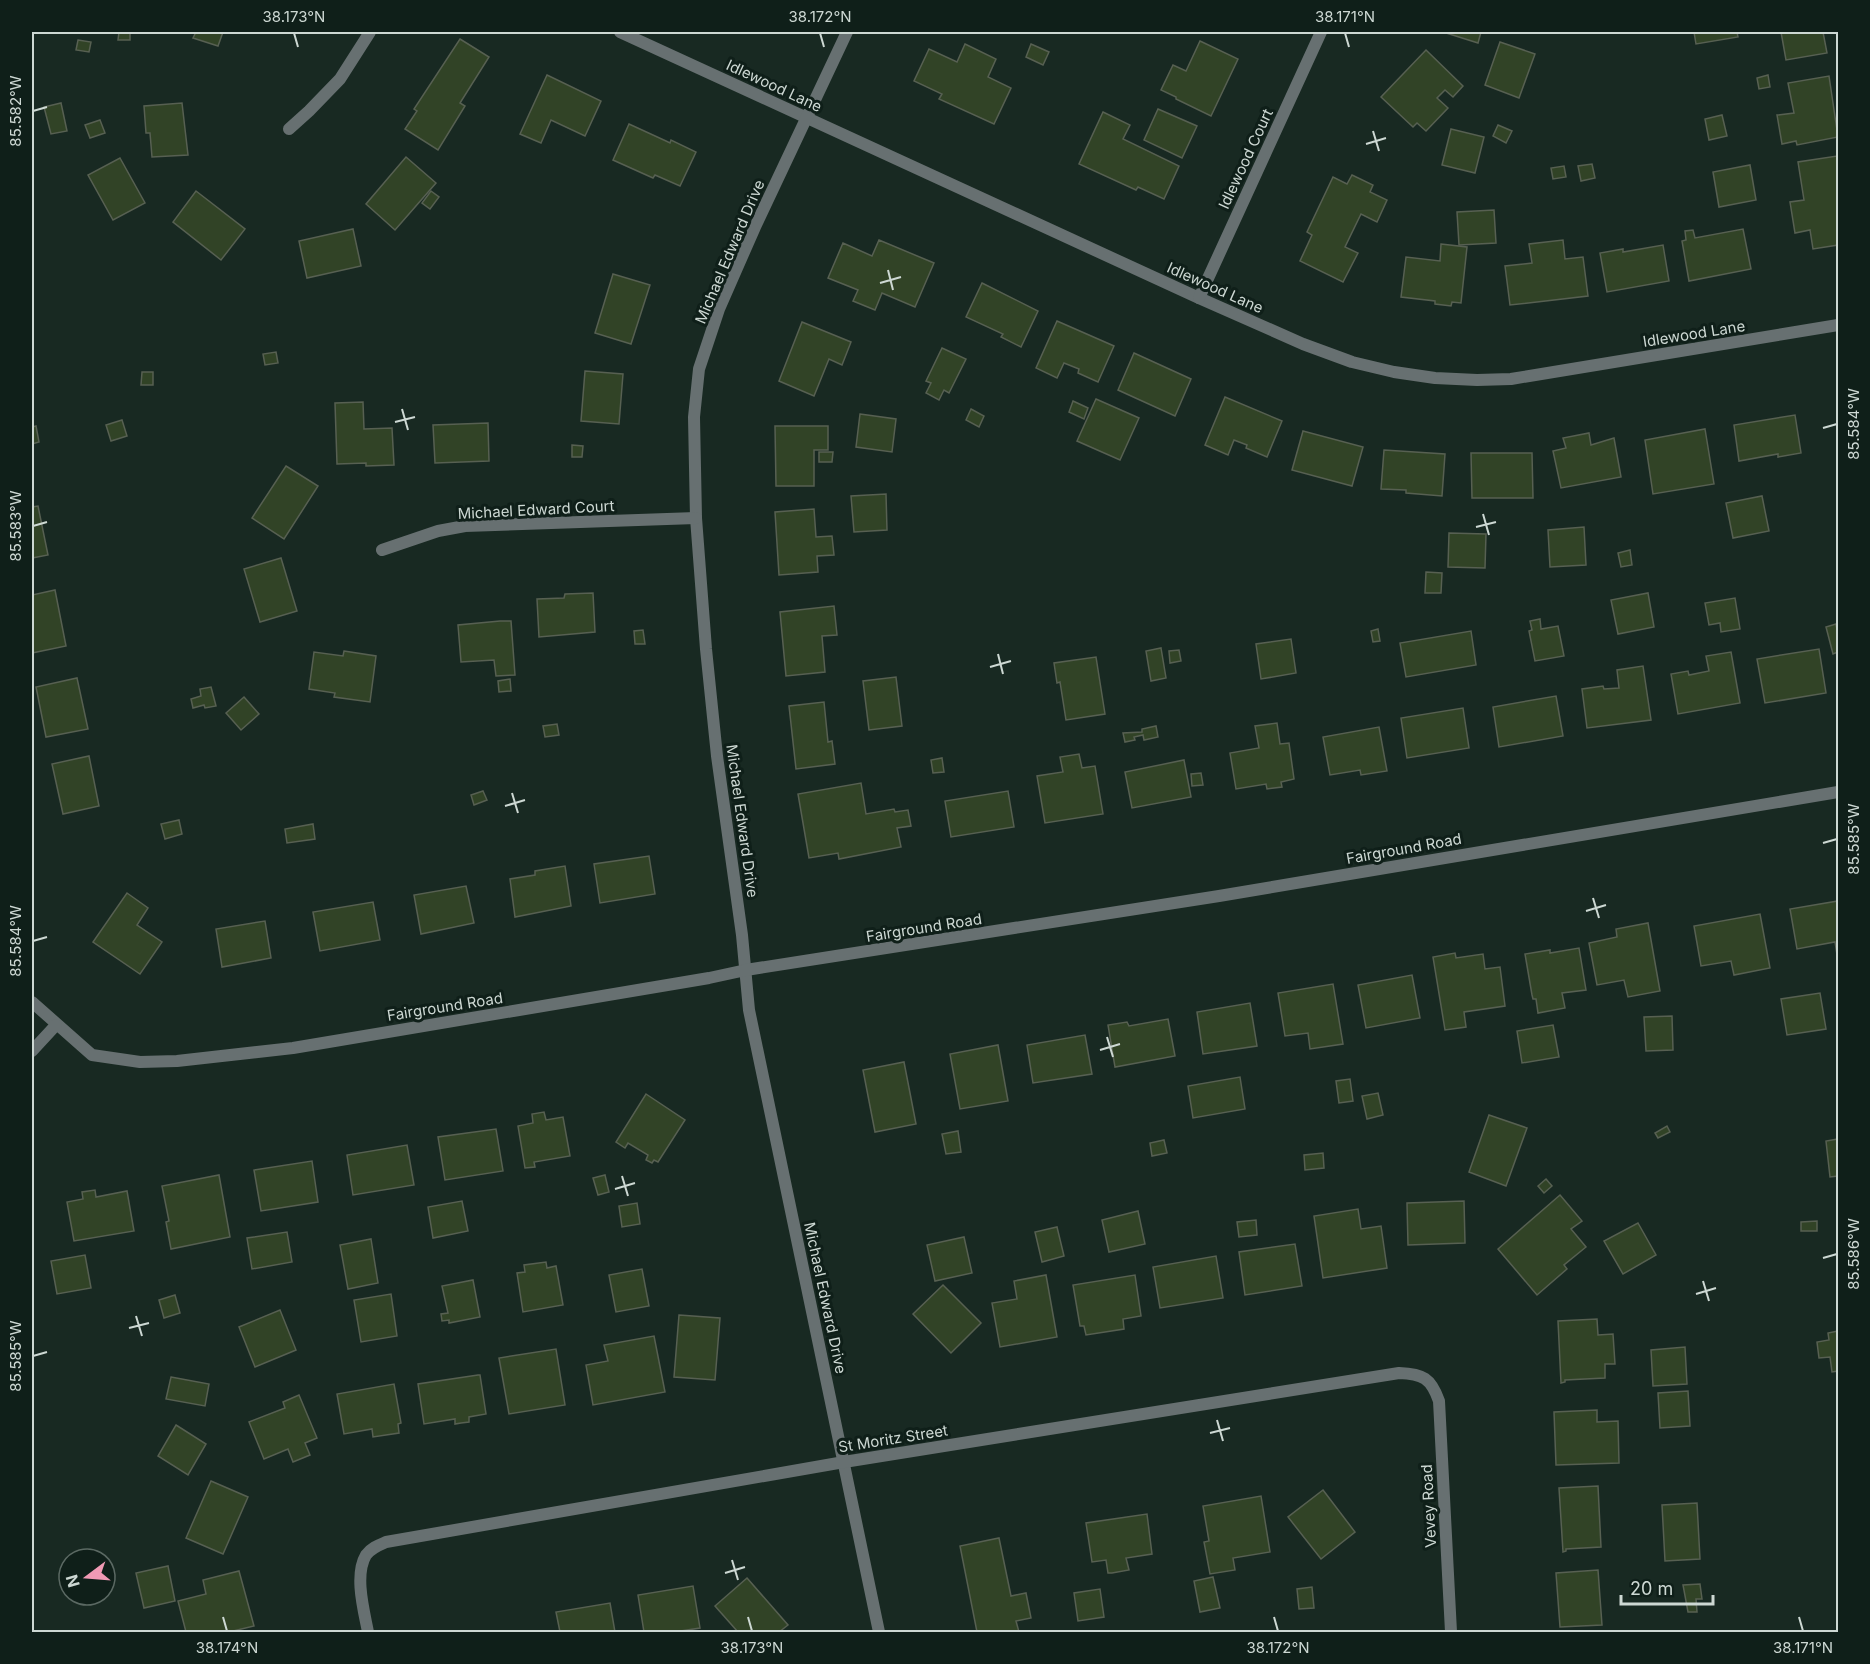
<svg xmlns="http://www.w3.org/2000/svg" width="1870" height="1664" viewBox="0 0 1870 1664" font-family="Inter,sans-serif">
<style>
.building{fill:#314326;stroke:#576052;stroke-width:1.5}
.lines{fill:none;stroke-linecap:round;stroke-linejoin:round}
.street{stroke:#677071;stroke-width:12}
.ticks{fill:none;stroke:#cdd8d3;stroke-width:2}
.labels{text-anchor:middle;stroke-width:6;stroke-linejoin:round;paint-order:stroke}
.street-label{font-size:15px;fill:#cdd8d3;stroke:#0f1f19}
.neatline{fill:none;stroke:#cdd8d3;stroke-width:2}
.ticks-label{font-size:15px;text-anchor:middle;fill:#cdd8d3}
</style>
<rect width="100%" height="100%" fill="#182922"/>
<g class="building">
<path d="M119,32H130V40H118Z"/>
<path d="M196,32H223L218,46L193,38Z"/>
<path d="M1443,32H1481L1478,43Z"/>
<path d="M1694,32H1737L1738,37L1696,44Z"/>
<path d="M1781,32H1823L1827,53L1786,60Z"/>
<path d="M460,39L489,57L460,103L465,106L438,150L405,129L417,111L414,109Z"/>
<path d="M78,40L91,42L89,52L76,50Z"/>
<path d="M1200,41L1238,59L1211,116L1176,99V97L1161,90L1173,65L1186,71Z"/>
<path d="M1500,42L1535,54L1519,98L1485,85Z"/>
<path d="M965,44L996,59L988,77L1011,88L994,124L939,99L942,94L914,81L929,49L957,62Z"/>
<path d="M1031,44L1049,52L1043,65L1026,57Z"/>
<path d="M1426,50L1463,86L1453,97L1445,90L1437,98L1448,108L1426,131L1417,123L1413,127L1381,97Z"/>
<path d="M547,75L601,101L585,136L551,120L541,143L520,134Z"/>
<path d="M1768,75L1770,87L1759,89L1757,78Z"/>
<path d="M1829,76L1838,137L1797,145L1796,141L1782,144L1777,115L1794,113L1788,83Z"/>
<path d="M61,103L67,131L51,134L44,107Z"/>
<path d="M182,103L188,155L152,157L150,133H146L144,106Z"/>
<path d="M1158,109L1197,126L1182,158L1144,140Z"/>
<path d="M1103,112L1130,125L1123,139L1179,166L1164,199L1138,187L1136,190L1079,164Z"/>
<path d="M1722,115L1727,136L1709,140L1705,119Z"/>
<path d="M100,120L105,133L90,138L85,125Z"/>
<path d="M629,124L666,141L670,143L671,140L696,152L680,186L655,175L653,178L613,160Z"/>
<path d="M1498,125L1512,131L1506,143L1493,136Z"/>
<path d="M1451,129L1484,137L1475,173L1442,165Z"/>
<path d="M1837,156L1838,166V245L1813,249L1810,230L1795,233L1790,202L1804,200L1798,162Z"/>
<path d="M406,157L436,183L395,230L366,204Z"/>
<path d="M120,158L145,203L113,220L88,175Z"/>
<path d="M1592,164L1595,178L1581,181L1578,166Z"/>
<path d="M1750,165L1756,200L1719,207L1713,172Z"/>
<path d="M1564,166L1566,177L1553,179L1551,168Z"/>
<path d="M1352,175L1373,185L1370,192L1387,200L1377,222L1361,214L1345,247L1358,253L1343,282L1300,261L1312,235L1307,232L1333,177L1347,184Z"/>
<path d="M196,191L245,229L221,260L173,222Z"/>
<path d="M431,191L439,197L430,209L422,203Z"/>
<path d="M1494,210L1496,243L1459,245L1457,212Z"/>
<path d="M353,229L361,266L307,278L299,241Z"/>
<path d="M1743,229L1751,269L1689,281L1682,241L1686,240L1685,231L1693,230L1695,238Z"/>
<path d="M879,240L934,263L915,307L882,293L875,310L853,301L858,290L828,278L843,243L872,256Z"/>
<path d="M1563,240L1565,259L1583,257L1588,296L1510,305L1505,266L1532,263L1529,244Z"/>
<path d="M1441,244L1467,247L1461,303L1452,302L1451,306L1435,304V301L1401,297L1406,257L1440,261Z"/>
<path d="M1663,245L1669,281L1607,292L1600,253L1623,249V252Z"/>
<path d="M613,274L650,285L631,344L595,333Z"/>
<path d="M982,283L1038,311L1021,347L1001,337L1003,334L966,317Z"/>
<path d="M1057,321L1114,346L1098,382L1078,373L1079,369L1064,363L1057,378L1036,368Z"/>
<path d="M802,322L851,342L842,365L829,359L814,396L779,381Z"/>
<path d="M942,348L966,359L949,393L944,390L939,400L926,393L931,383L926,381Z"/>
<path d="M276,352L278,363L265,365L263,354Z"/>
<path d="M1134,353L1191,379L1175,416L1118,390Z"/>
<path d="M585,371L623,374L619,424L581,421Z"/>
<path d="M142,372H153V385H141Z"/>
<path d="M1225,397L1282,421L1267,457L1246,448L1247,445L1234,440L1228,455L1205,445Z"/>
<path d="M1096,399L1139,418L1120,460L1077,441Z"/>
<path d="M1073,401L1088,408L1084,419L1069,412Z"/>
<path d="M363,402L364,429L392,428L394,465L366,466V463L337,464L335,403Z"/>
<path d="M971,409L984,416L979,427L966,420Z"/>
<path d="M860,414L896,419L892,452L856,447Z"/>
<path d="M1795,415L1801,453L1778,457V454L1739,461L1734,425Z"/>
<path d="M122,420L127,436L111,441L106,425Z"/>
<path d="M488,423L489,461L435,463L433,425Z"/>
<path d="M36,426L39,442L32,444V427Z"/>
<path d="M775,426H828V450H814V486H776Z"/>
<path d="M1705,429L1714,484L1653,494L1645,440Z"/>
<path d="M1303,431L1363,447L1352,486L1292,470Z"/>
<path d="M1589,433L1591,445L1614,438L1621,477L1561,488L1553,451L1566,448L1563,438Z"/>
<path d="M572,445L583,446L582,457H572Z"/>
<path d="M1384,450L1445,454L1442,496L1406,493V490L1381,489Z"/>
<path d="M819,452H833L832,462H819Z"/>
<path d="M1471,453H1532L1533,498H1472Z"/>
<path d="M286,466L318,486L284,539L252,518Z"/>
<path d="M886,494L887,530L854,532L851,496Z"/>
<path d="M1762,496L1769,531L1733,538L1726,503Z"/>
<path d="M38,506L48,555L32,558V507Z"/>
<path d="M814,509L816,537L832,536L834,555L817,556L818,572L779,575L775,512Z"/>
<path d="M1584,527L1586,565L1550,567L1548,530Z"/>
<path d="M1449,533L1486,534L1485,568L1448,567Z"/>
<path d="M1630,550L1632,565L1621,567L1618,553Z"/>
<path d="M281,558L297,611L260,622L244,569Z"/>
<path d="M1426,572L1442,573L1441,593H1425Z"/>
<path d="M55,590L66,646L32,653V595Z"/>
<path d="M593,593L595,632L539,637L537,599L564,598L565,594Z"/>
<path d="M1648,593L1654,627L1618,634L1611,600Z"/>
<path d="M1735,598L1740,629L1721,632L1720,623L1709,625L1705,603Z"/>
<path d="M834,606L837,635L822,636L825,672L786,676L780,612Z"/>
<path d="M1540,619L1541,629L1558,626L1564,656L1535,661L1529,631L1532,630L1530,621Z"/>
<path d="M500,621H511L515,675L496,676L494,660L461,662L458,625Z"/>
<path d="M1836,624L1838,635V652L1833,654L1826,627Z"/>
<path d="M1378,629L1380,641L1373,642L1371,631Z"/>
<path d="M643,630L645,644H635L634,631Z"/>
<path d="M1471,631L1476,665L1406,677L1400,643Z"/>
<path d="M1291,639L1296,673L1261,679L1256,644Z"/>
<path d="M1161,648L1166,678L1151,681L1146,651Z"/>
<path d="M1819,649L1826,693L1765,703L1757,659Z"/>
<path d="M1179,650L1181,661L1170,663L1169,651Z"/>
<path d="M344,651L376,656L370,702L334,697L335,693L309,689L314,652L343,656Z"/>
<path d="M1731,652L1740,703L1678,714L1671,674L1688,671L1689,675L1709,671L1706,656Z"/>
<path d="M1096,657L1105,714L1066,720L1060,682L1057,683L1054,663Z"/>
<path d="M1643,666L1651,720L1587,728L1582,689L1603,686L1604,689L1619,688L1617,670Z"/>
<path d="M896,677L902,726L869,730L863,681Z"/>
<path d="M77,678L88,729L46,737L36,687Z"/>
<path d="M510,679L511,691L499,692L498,681Z"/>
<path d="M211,687L216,706L205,708L204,705L193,708L191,699L201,696L200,689Z"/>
<path d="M1556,696L1563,736L1499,747L1493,707Z"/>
<path d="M244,697L259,714L241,730L226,713Z"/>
<path d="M824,702L828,742L832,741L835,764L796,769L789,706Z"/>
<path d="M1463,708L1469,748L1407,758L1401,718Z"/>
<path d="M1277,723L1280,744L1289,743L1294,779L1281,782L1282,787L1267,789L1266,784L1236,789L1230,753L1259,748L1255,726Z"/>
<path d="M557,724L559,735L545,737L543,726Z"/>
<path d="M1156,726L1158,737L1144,740L1143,735L1134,737L1135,740L1125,742L1123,733L1142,732V729Z"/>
<path d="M1379,727L1387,771L1361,775L1360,770L1330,775L1323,737Z"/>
<path d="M1079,754L1082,768L1095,766L1103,814L1045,823L1037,776L1063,772L1060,757Z"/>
<path d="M89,756L99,806L63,814L52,764Z"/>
<path d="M942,758L944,772L933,773L931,760Z"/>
<path d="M1184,760L1191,797L1132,808L1125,772Z"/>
<path d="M1201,773L1203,785L1192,786L1191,774Z"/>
<path d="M861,783L866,814L894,809L895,812L908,810L911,826L897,828L901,847L839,859L838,853L809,858L798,794Z"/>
<path d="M483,791L487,800L474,805L471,795Z"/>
<path d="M1008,791L1014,827L951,837L945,801Z"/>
<path d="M179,820L182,834L165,839L161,824Z"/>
<path d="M313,824L315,839L287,843L285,829Z"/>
<path d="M649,856L655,894L600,903L594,864Z"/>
<path d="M565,866L571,906L515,917L510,879L535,875V871Z"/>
<path d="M466,886L474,923L421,934L414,895Z"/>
<path d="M127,893L148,908L137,925L162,942L140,974L93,942Z"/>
<path d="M1838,901V961L1835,942L1797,949L1790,909Z"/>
<path d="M373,902L380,940L320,951L313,912Z"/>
<path d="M1760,914L1770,968L1734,975L1731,961L1701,966L1694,926Z"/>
<path d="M265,921L271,958L222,967L216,929Z"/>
<path d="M1648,923L1660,991L1628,997L1624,980L1597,985L1589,943L1617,937L1616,929Z"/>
<path d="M1579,948L1586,990L1562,993L1565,1008L1538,1013L1536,999H1533L1532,995L1525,954L1550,950V953Z"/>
<path d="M1455,953L1456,958L1483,954L1485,969L1500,967L1505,1006L1464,1012L1466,1027L1445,1030L1433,957Z"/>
<path d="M1412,975L1420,1018L1366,1028L1358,985Z"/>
<path d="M1333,984L1343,1044L1310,1049L1308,1033L1285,1036L1278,993Z"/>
<path d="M1820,993L1826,1029L1787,1035L1781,999Z"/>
<path d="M1250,1003L1257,1046L1203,1054L1197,1012Z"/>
<path d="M1672,1016L1673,1050L1646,1051L1644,1017Z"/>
<path d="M1168,1019L1175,1056L1115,1067L1108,1025L1127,1022L1129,1026Z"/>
<path d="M1553,1025L1559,1057L1522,1063L1517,1031Z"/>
<path d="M1085,1035L1092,1074L1033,1083L1027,1045Z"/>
<path d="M998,1045L1008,1101L960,1109L950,1054Z"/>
<path d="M904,1062L916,1124L875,1132L863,1070Z"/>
<path d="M1240,1077L1245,1109L1193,1118L1188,1086Z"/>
<path d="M1350,1079L1353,1101L1339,1103L1336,1081Z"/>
<path d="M1378,1093L1383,1115L1367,1119L1362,1096Z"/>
<path d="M646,1094L685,1120L658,1162L654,1160L652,1163L646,1160L648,1155L628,1143L625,1148L616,1142Z"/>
<path d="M544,1112L546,1120L563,1117L570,1156L534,1162L535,1167L525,1168L518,1126L533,1123L532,1114Z"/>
<path d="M1489,1115L1527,1128L1506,1186L1469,1172Z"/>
<path d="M1667,1126L1670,1132L1658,1138L1655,1133Z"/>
<path d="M496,1129L503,1171L445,1180L438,1137Z"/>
<path d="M958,1131L961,1152L946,1154L942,1134Z"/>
<path d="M1838,1139V1176L1830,1177L1826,1141Z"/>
<path d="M1164,1140L1167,1153L1152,1156L1150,1143Z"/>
<path d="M407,1145L414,1185L353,1195L347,1155Z"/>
<path d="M1323,1153L1324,1168L1305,1170L1304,1155Z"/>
<path d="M312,1161L318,1202L261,1211L254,1170Z"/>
<path d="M219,1175L230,1237L171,1249L166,1222L169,1221L162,1186Z"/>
<path d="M605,1175L609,1192L598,1195L593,1178Z"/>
<path d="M1546,1179L1552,1186L1544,1193L1538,1186Z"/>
<path d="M95,1190L96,1197L127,1191L134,1231L74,1241L67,1202L83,1199L82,1192Z"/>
<path d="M1560,1195L1582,1221L1571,1229L1586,1247L1564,1265L1567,1269L1537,1295L1498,1249Z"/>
<path d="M462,1201L468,1231L433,1238L428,1207Z"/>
<path d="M1464,1201L1465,1243L1408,1245L1407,1203Z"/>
<path d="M637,1203L640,1224L622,1227L619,1206Z"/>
<path d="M1358,1209L1361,1229L1381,1226L1387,1268L1323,1278L1314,1216Z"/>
<path d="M1138,1211L1145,1244L1109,1252L1102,1220Z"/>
<path d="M1256,1220L1257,1235L1239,1237L1237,1222Z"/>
<path d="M1817,1221V1231H1801V1222Z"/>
<path d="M1638,1223L1656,1255L1623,1274L1604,1241Z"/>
<path d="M1057,1227L1064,1256L1042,1262L1035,1232Z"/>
<path d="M287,1232L292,1262L252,1269L247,1238Z"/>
<path d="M964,1237L972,1273L935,1281L927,1245Z"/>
<path d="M371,1239L378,1283L348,1289L340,1245Z"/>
<path d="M1295,1244L1302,1286L1245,1295L1239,1252Z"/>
<path d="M85,1255L91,1288L57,1294L51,1261Z"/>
<path d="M1216,1256L1223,1298L1160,1308L1153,1267Z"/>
<path d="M546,1262L547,1268L556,1266L563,1305L523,1312L517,1273L525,1272L524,1265Z"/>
<path d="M642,1269L649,1306L616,1312L609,1275Z"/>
<path d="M1046,1275L1057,1337L1000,1347L992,1303L1017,1299L1014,1281Z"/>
<path d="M1135,1275L1141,1316L1123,1319L1124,1329L1086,1335L1084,1326H1080L1073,1285Z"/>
<path d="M473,1280L480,1317L449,1323V1320L442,1321L441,1314L448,1313L442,1286Z"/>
<path d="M943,1285L981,1323L951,1353L913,1314Z"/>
<path d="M391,1294L397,1336L361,1342L354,1300Z"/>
<path d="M175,1295L180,1313L164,1318L159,1300Z"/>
<path d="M280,1310L296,1350L255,1367L239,1327Z"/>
<path d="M679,1315L720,1318L715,1380L674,1377Z"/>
<path d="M1597,1319L1598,1335L1613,1334L1615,1364H1605V1378L1565,1380V1382L1561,1383L1558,1321Z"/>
<path d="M1838,1331V1371L1832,1372L1830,1357L1819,1358L1817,1342L1829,1340L1828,1333Z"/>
<path d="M654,1336L665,1392L593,1405L586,1365L608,1361L604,1345Z"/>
<path d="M1685,1347L1687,1384L1653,1386L1651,1350Z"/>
<path d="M556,1349L565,1405L509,1414L499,1358Z"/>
<path d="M478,1375H480L486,1414L469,1417V1422L461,1423L455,1424V1419L424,1424L418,1384Z"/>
<path d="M171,1377L209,1384L205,1406L166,1399Z"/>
<path d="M394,1384L401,1423L398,1424L399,1433L373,1437L372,1429L344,1434L337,1394Z"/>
<path d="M1688,1391L1690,1426L1660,1428L1658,1393Z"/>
<path d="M299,1395L317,1438L305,1443L310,1455L293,1462L288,1449L264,1459L249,1422L285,1408L283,1402Z"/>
<path d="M1597,1410V1422L1618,1421L1619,1463L1556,1465L1554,1412Z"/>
<path d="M176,1425L206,1444L188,1475L158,1456Z"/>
<path d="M211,1481L248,1497L223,1554L186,1538Z"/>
<path d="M1598,1486L1601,1547L1566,1549V1551L1563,1552L1559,1488Z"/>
<path d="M1323,1490L1355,1532L1321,1559L1288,1517Z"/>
<path d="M1261,1496L1270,1552L1233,1558L1235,1570L1210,1574L1204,1542L1209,1541L1203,1506Z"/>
<path d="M1697,1503L1700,1559L1665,1561L1662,1505Z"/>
<path d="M1147,1514L1152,1554L1126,1558L1129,1570L1112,1573H1108L1106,1560L1092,1562L1086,1523Z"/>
<path d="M999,1538L1011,1596L1026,1593L1031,1618L1016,1621L1019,1632H977L960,1546Z"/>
<path d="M168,1566L175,1601L144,1608L136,1573Z"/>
<path d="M1598,1570L1602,1625L1560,1627L1556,1573Z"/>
<path d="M239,1571L254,1626L229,1632H186L178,1601L206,1594L203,1580Z"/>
<path d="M1213,1577L1220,1608L1200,1612L1194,1581Z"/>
<path d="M747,1578L788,1625L779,1632H738L715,1606Z"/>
<path d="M1700,1584L1702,1599H1696L1697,1612H1688L1683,1585Z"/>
<path d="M693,1586L700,1628L674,1632H644L638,1595Z"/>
<path d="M1312,1587L1314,1608L1299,1609L1297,1589Z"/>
<path d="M1100,1589L1104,1617L1078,1621L1074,1593Z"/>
<path d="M610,1603L615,1632H560L556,1612Z"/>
</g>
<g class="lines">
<g class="street">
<path d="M620,32L1199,298L1303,344L1352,362L1394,372L1435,378L1477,380L1511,379L1838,325"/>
<path d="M847,32L755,227L719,309L699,369L694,417L696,518L706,649L717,756L742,935L749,1010L879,1632"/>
<path d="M289,129L309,111L340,79L370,32"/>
<path d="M1199,298L1321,32"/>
<path d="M382,550L438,531L465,526L696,518"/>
<path d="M32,1002L92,1055L140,1062L177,1061L293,1048L709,978L746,970L1219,896L1838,792"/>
<path d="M32,1051L56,1025"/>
<path d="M368,1632C364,1611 354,1575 366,1555C371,1548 379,1545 386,1542L844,1462L1399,1373C1423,1374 1431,1378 1439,1401L1451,1632"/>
</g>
</g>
<path class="ticks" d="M294,33L298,47M820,33L824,47M1345,33L1349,47M33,111L47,107M1373,131L1379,151M1366,144L1386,138M888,270L893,290M880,283L901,277M402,409L408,430M395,422L415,417M1823,428L1837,424M1483,514L1489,535M33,526L47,522M1476,527L1496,522M998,654L1003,674M990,667L1011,661M512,793L518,813M505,806L525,800M1823,843L1837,839M1593,898L1599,918M1586,911L1606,905M33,941L47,937M1107,1037L1113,1057M1100,1050L1120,1044M622,1176L628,1196M615,1189L635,1183M1823,1258L1837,1254M1703,1281L1709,1301M1696,1294L1716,1288M136,1316L142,1336M129,1328L149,1323M33,1356L47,1352M1217,1420L1223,1441M1210,1433L1230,1428M732,1560L738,1580M725,1573L745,1567M223,1617L227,1631M748,1617L752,1631M1274,1617L1278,1631M1799,1617L1803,1631"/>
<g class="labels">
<g class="street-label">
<text transform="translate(774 86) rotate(25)" y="5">Idlewood Lane</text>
<text transform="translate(1246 159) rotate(-65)" y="5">Idlewood Court</text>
<text transform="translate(730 252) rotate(-67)" y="5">Michael Edward Drive</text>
<text transform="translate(1215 288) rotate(24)" y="5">Idlewood Lane</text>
<text transform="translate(1694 334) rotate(-9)" y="5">Idlewood Lane</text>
<text transform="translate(536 510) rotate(-3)" y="5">Michael Edward Court</text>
<text transform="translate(742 821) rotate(82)" y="5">Michael Edward Drive</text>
<text transform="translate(1404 849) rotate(-10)" y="5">Fairground Road</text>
<text transform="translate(924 928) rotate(-9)" y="5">Fairground Road</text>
<text transform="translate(445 1007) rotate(-9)" y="5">Fairground Road</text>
<text transform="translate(825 1298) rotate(78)" y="5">Michael Edward Drive</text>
<text transform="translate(893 1439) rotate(-9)" y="5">St Moritz Street</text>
<text transform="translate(1429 1506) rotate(-93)" y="5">Vevey Road</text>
</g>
</g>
<rect width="1870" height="1664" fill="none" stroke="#0f1f19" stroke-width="66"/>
<g transform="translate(87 1577) rotate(254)"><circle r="28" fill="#0f1f19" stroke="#5b6963" stroke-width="1.5"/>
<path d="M0-4.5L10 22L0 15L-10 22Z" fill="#f09ab4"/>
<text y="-9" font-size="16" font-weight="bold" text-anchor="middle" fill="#cdd8d3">N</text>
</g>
<path d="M1621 1595v9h92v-9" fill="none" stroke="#cdd8d3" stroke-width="3"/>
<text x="1630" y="1595" font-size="18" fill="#cdd8d3" stroke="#0f1f19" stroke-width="4.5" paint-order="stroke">20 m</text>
<rect x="33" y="33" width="1804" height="1598" class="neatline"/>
<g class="ticks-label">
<text x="294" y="22">38.173°N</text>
<text x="820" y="22">38.172°N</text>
<text x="1345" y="22">38.171°N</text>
<text transform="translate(16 111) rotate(-90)" y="5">85.582°W</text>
<text transform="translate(1854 424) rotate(-90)" y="5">85.584°W</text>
<text transform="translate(16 526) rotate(-90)" y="5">85.583°W</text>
<text transform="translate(1854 839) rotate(-90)" y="5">85.585°W</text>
<text transform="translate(16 941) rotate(-90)" y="5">85.584°W</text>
<text transform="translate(1854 1254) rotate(-90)" y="5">85.586°W</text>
<text transform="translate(16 1356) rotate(-90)" y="5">85.585°W</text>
<text x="227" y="1653">38.174°N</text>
<text x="752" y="1653">38.173°N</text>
<text x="1278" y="1653">38.172°N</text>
<text x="1803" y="1653">38.171°N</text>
</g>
</svg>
